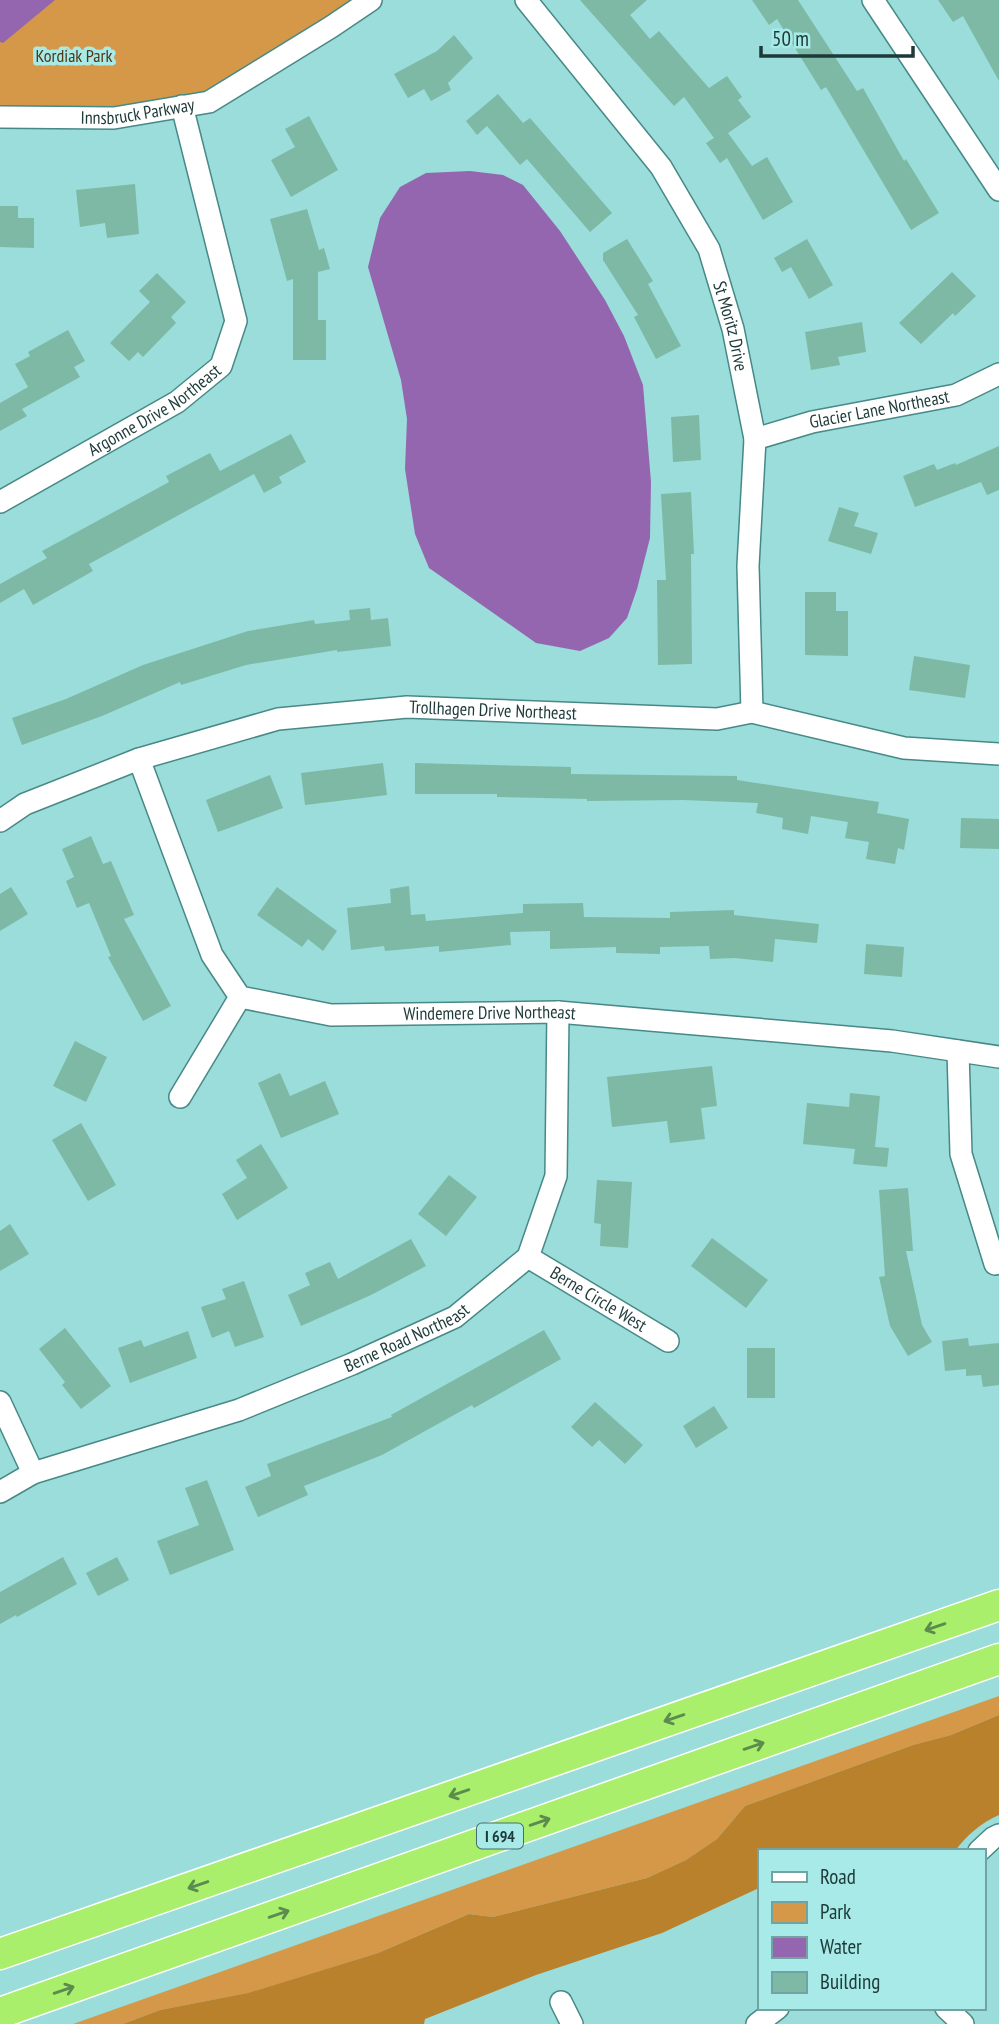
<svg xmlns="http://www.w3.org/2000/svg" width="999" height="2024" viewBox="0 0 999 2024" font-family="'PT Sans Narrow',sans-serif">
<style>
.green{fill:#d49848}
.forest{fill:#ba812d}
.water{fill:#9466af}
.building{fill:#7eb9a5}
.lines{fill:none;stroke-linecap:round;stroke-linejoin:round}
.minor-casing{stroke:#478986;stroke-width:24}
.highway-casing{stroke:#fff;stroke-width:33}
.minor{stroke:#fff;stroke-width:21}
.highway{stroke:#aaef6b;stroke-width:30}
.oneway{stroke:#5c8b4f}
.labels{text-anchor:middle;stroke-width:7;stroke-linejoin:round;paint-order:stroke}
.shield{fill:#a7eae7;stroke:#466e6c;stroke-width:2}
.shield-label{font-size:16px;font-weight:bold;fill:#1d3938}
.park-label{font-size:18px;fill:#503715;stroke:#a7eae7}
.street-label{font-size:18px;fill:#1d3938;stroke:#a7eae7}
</style>
<rect width="100%" height="100%" fill="#9addda"/>
<g class="green">
<path d="M0,0H359L249,68L202,92L111,113L0,112Z"/>
<path d="M999,1696V1715L951,1735L913,1745L745,1806L717,1839L686,1860L647,1878L493,1917L469,1914L378,1953L249,1993L160,2010L123,2024H73Z"/>
</g>
<path class="forest" d="M999,1715V1815C982,1822 966,1836 955,1851H759V1888L662,1933L536,1975L425,2019L424,2024H123L160,2010L248,1993L378,1953L469,1914L493,1917L647,1878L686,1860L717,1839L745,1806L913,1745L951,1735Z"/>
<g class="water">
<path d="M0,0H55L3,43L0,42Z"/>
<path d="M470,171L503,175L523,185L560,231L605,300L624,336L643,385L651,482L650,538L637,589L627,618L609,638L580,651L536,643L429,568L415,534L405,469L407,419L401,380L368,267L380,218L400,187L426,173Z"/>
</g>
<g class="building">
<path d="M580,0H647L630,15L650,39L659,31L709,88L727,76L742,97L738,100L751,117L728,133L752,166L767,157L793,202L763,220L727,158L720,163L706,143L714,138L684,97L674,106Z"/>
<path d="M752,0H798L857,91L863,88L904,161L906,159L939,213L911,230L826,87L821,90L777,19L769,25Z"/>
<path d="M938,0H999V81L963,16L953,22Z"/>
<path d="M454,35L473,58L448,83L451,90L431,101L424,89L408,98L394,74L437,51Z"/>
<path d="M498,94L523,123L530,118L612,213L590,232L527,159L520,165L487,126L477,135L466,121Z"/>
<path d="M309,116L338,170L291,197L271,160L295,147L285,129Z"/>
<path d="M135,184L139,234L107,238L105,223L80,227L76,190Z"/>
<path d="M0,206H18V218H34V248L0,247Z"/>
<path d="M307,209L319,250L324,248L330,269L318,272V320H326V360H293V279L287,281L270,219Z"/>
<path d="M627,239L653,281L648,284L681,346L656,359L634,317L638,315L603,260V253Z"/>
<path d="M807,239L833,285L809,299L791,267L782,272L774,258Z"/>
<path d="M952,272L976,296L955,316L953,313L921,344L899,323Z"/>
<path d="M157,273L186,302L171,317L176,323L143,357L138,352L129,361L110,343L150,302L139,291Z"/>
<path d="M862,322L866,352L838,357L840,365L811,370L805,332Z"/>
<path d="M68,330L85,361L74,367L80,377L22,409L27,416L0,431V403L28,387L15,364L30,356L28,352Z"/>
<path d="M699,415L701,460L673,462L671,417Z"/>
<path d="M291,434L306,462L279,477L282,483L264,493L254,474L89,564L93,571L33,605L24,589L0,603V584L47,558L42,551L169,482L166,476L210,453L220,471Z"/>
<path d="M999,446V490L987,495L981,482L915,507L903,476L934,464L937,470L955,463L956,465Z"/>
<path d="M691,492L694,554H691L692,664L658,665L657,580H666L661,494Z"/>
<path d="M839,507L859,513L854,526L878,533L871,554L828,541Z"/>
<path d="M805,592H836V611H848V656L805,655Z"/>
<path d="M370,608L371,620L388,618L391,646L337,652V650L246,665L181,685L180,682L102,716L22,745L12,718L66,699L143,665L248,631L314,620L315,624L350,620L349,610Z"/>
<path d="M914,656L970,665L965,698L909,690Z"/>
<path d="M383,763L387,795L305,805L301,773Z"/>
<path d="M415,763L571,767V774L737,776V780L879,802L877,813L909,819L904,850L898,848L895,864L866,859L869,842L845,838L848,822L811,816L808,834L782,829L783,818L756,813L758,803L683,800L587,801V799L497,797V794H415Z"/>
<path d="M270,775L283,808L218,832L206,800Z"/>
<path d="M961,818L999,819V849L960,848Z"/>
<path d="M91,836L103,864L111,861L134,915L124,919L171,1006L143,1021L108,957L111,956L89,903L77,908L66,881L74,877L62,849Z"/>
<path d="M409,886L411,915L425,914L426,921L523,913V904L583,903L584,917L670,918V912L734,910V915L819,924L817,943L775,939L773,962L735,958L710,959L709,946L660,947V954L616,953V947L550,949V931L510,932L511,945L439,952V946L385,951L384,946L351,950L347,908L391,903L390,889Z"/>
<path d="M11,887L28,914L0,931V894Z"/>
<path d="M277,887L337,931L323,951L308,939L302,947L257,915Z"/>
<path d="M866,944L904,947L902,977L864,974Z"/>
<path d="M75,1041L107,1057L86,1102L53,1086Z"/>
<path d="M712,1066L717,1106L701,1108L705,1139L670,1143L667,1121L612,1127L607,1077Z"/>
<path d="M280,1073L290,1096L325,1081L339,1114L281,1138L258,1083Z"/>
<path d="M850,1093L880,1096L875,1147L889,1148L887,1167L853,1164L855,1149L803,1144L807,1103L849,1107Z"/>
<path d="M81,1123L116,1185L88,1201L52,1140Z"/>
<path d="M261,1144L288,1188L237,1220L222,1194L247,1178L236,1160Z"/>
<path d="M449,1175L477,1197L446,1236L418,1214Z"/>
<path d="M597,1180L632,1182L628,1248L600,1246L601,1224L594,1223Z"/>
<path d="M908,1188L913,1251H906L922,1325L932,1342L908,1356L890,1326L879,1277L885,1276L879,1190Z"/>
<path d="M10,1224L29,1254L0,1271V1231Z"/>
<path d="M712,1238L768,1280L746,1308L691,1266Z"/>
<path d="M411,1239L426,1266L371,1295L301,1326L288,1295L310,1285L305,1273L330,1262L338,1279Z"/>
<path d="M244,1281L264,1337L235,1347L229,1331L212,1338L201,1307L226,1299L222,1289Z"/>
<path d="M65,1328L111,1386L81,1409L62,1385L65,1382L39,1349Z"/>
<path d="M544,1330L561,1359L474,1408L472,1405L382,1455L304,1486L308,1495L258,1517L245,1487L271,1476L267,1464L392,1417L391,1415Z"/>
<path d="M188,1331L197,1358L130,1383L118,1348L141,1340L144,1347Z"/>
<path d="M968,1338L969,1346L999,1343V1385L983,1387L981,1375L966,1376V1369L945,1371L942,1341Z"/>
<rect x="747" y="1348" width="28" height="50"/>
<path d="M595,1402L643,1445L625,1464L599,1440L592,1447L571,1427Z"/>
<path d="M714,1406L728,1428L696,1448L683,1426Z"/>
<path d="M207,1480L234,1550L170,1575L157,1541L199,1525L185,1488Z"/>
<path d="M63,1557L77,1584L17,1617L16,1615L0,1624V1592Z"/>
<path d="M117,1557L129,1580L98,1596L86,1573Z"/>
</g>
<g class="lines">
<g class="minor-casing">
<g id="minor">
<path id="s1" d="M526,0L661,167L709,249L733,329L755,439L748,566L752,712"/>
<path d="M873,0L999,190"/>
<path id="s2" d="M0,117L114,118L209,102L331,27L371,0"/>
<path id="s3" d="M755,439L812,422L956,395L999,374"/>
<path id="s4" d="M0,502L177,402L221,366L236,321L182,106"/>
<path id="s5" d="M139,759L212,955L240,997L331,1015L558,1012L892,1041L999,1057"/>
<path id="s6" d="M0,821L25,804L139,759L278,719L407,707L717,719L752,712L904,748L999,754"/>
<path d="M958,1051L961,1154L995,1264"/>
<path d="M180,1097L240,997"/>
<path id="s7" d="M528,1257L668,1341"/>
<path d="M0,1402L33,1473"/>
<path id="s8" d="M0,1492L33,1473L239,1410L352,1364L455,1317L528,1257L556,1176L558,1012"/>
<path d="M979,1851L993,1838L999,1835"/>
<path d="M561,2002L572,2024"/>
<path d="M946,2008L963,2024"/>
<path d="M757,2024L778,2008"/>
</g>
</g>
<g class="highway-casing">
<g id="highway">
<path d="M0,1954L999,1605"/>
<path d="M0,2013L999,1659"/>
</g>
</g>
<use href="#minor" class="minor"/>
<use href="#highway" class="highway"/>
</g>
<defs><path id="oneway-shaft" d="M-6 0H5M1.5-3L5.5 0L1.5 3" fill="none" stroke-width="1.6" stroke-linecap="round" stroke-linejoin="round" transform="scale(1.75)"/></defs>
<g class="oneway">
<use href="#oneway-shaft" transform="translate(935 1627) rotate(161)"/>
<use href="#oneway-shaft" transform="translate(674 1718) rotate(161)"/>
<use href="#oneway-shaft" transform="translate(754 1746) rotate(-19)"/>
<use href="#oneway-shaft" transform="translate(459 1793) rotate(161)"/>
<use href="#oneway-shaft" transform="translate(540 1822) rotate(-19)"/>
<use href="#oneway-shaft" transform="translate(198 1885) rotate(161)"/>
<use href="#oneway-shaft" transform="translate(279 1914) rotate(-19)"/>
<use href="#oneway-shaft" transform="translate(64 1990) rotate(-19)"/>
</g>
<g class="labels">
<rect class="shield" x="477" y="1823.5" width="46" height="25" rx="5"/>
<g class="shield-label">
<text x="500" y="1842">I 694</text>
</g>
<g class="park-label">
<text x="74" y="62">Kordiak Park</text>
</g>
<g class="street-label">
<text dy="6" stroke="none"><textPath href="#s2" startOffset="138">Innsbruck Parkway</textPath></text>
<text dy="6" stroke="none"><textPath href="#s1" startOffset="390">St Moritz Drive</textPath></text>
<text dy="6" stroke="none"><textPath href="#s4" startOffset="180">Argonne Drive Northeast</textPath></text>
<text dy="6" stroke="none"><textPath href="#s3" startOffset="128">Glacier Lane Northeast</textPath></text>
<text dy="6" stroke="none"><textPath href="#s6" startOffset="513">Trollhagen Drive Northeast</textPath></text>
<text dy="6" stroke="none"><textPath href="#s5" startOffset="511">Windemere Drive Northeast</textPath></text>
<text dy="6" stroke="none"><textPath href="#s7" startOffset="82">Berne Circle West</textPath></text>
<text dy="6" stroke="none"><textPath href="#s8" startOffset="436">Berne Road Northeast</textPath></text>
</g>
</g>
<rect x="758" y="1849" width="228" height="161" fill="#a7eae7" stroke="#70a3a1" stroke-width="2"/>
<rect x="772" y="1872" width="35" height="10" fill="#ffffff" stroke="#70a3a1" stroke-width="2"/>
<text x="820" y="1884" font-size="21" fill="#1d3938">Road</text>
<rect x="772" y="1902" width="35" height="21" fill="#d49848" stroke="#70a3a1" stroke-width="2"/>
<text x="820" y="1919" font-size="21" fill="#1d3938">Park</text>
<rect x="772" y="1937" width="35" height="21" fill="#9466af" stroke="#70a3a1" stroke-width="2"/>
<text x="820" y="1954" font-size="21" fill="#1d3938">Water</text>
<rect x="772" y="1972" width="35" height="21" fill="#7eb9a5" stroke="#70a3a1" stroke-width="2"/>
<text x="820" y="1989" font-size="21" fill="#1d3938">Building</text>
<path d="M761 46v10h152v-10" fill="none" stroke="#1d3938" stroke-width="3.5"/>
<text x="772" y="46" font-size="21" fill="#1d3938" stroke="#a7eae7" stroke-width="5" paint-order="stroke">50 m</text>
</svg>
